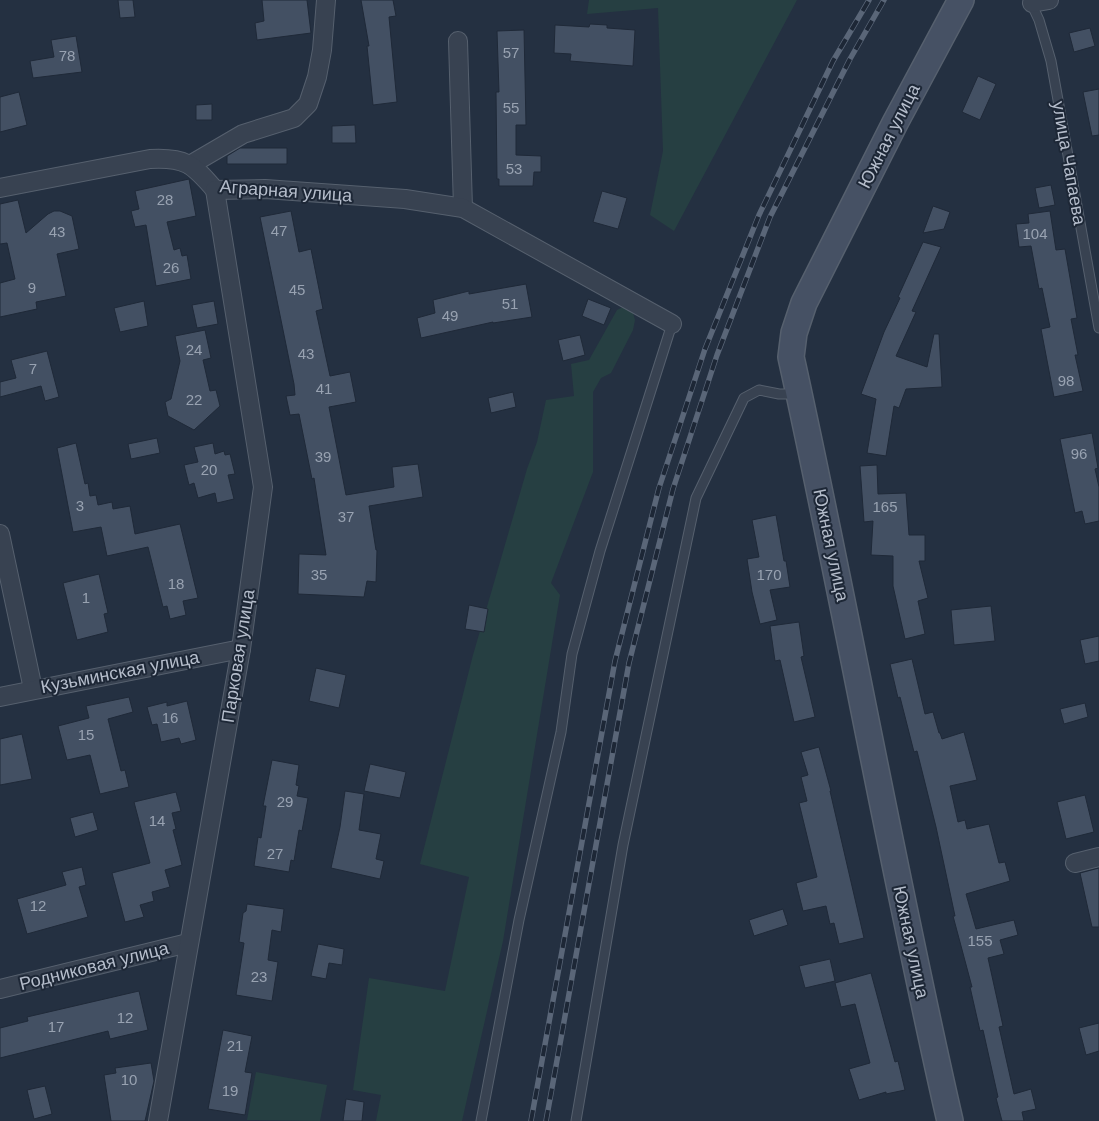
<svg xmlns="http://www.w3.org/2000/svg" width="1099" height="1121" viewBox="0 0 1099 1121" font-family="Helvetica,sans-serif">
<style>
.green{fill:#263f42}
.building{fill:#435063;stroke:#1f2938}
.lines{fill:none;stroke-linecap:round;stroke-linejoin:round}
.lane-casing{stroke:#56606e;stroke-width:11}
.street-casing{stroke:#56606e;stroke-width:20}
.secondary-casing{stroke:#56606e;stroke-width:28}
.lane{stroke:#384251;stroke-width:9}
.street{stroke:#384251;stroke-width:18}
.secondary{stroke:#465164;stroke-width:25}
.rail-casing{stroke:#5a6678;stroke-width:5.5}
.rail{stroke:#1d2736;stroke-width:4;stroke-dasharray:11;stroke-linecap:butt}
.labels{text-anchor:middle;stroke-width:4;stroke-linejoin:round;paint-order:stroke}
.number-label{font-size:15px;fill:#98a2b1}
.street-label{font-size:18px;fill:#b5bdcb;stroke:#1d2736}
</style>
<rect width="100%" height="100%" fill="#243041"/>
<g class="green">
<path d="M589,0H797L674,231L650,215L663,151L658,8L587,14Z"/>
<path d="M623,307L633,313L635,320L633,330L611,373L601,378L593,392V472L551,583L560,595L503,941L462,1121H376L381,1095L353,1090L369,978L445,991L469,877L420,864L473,655L527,469L537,442L546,400L574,396L571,364L589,360L617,310Z"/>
<path d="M256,1072L327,1085L320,1121L247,1120Z"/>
</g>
<g class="building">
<path d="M118,0H133L135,17L120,18Z"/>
<path d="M262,0H307L311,33L257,40L255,23L264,21Z"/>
<path d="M361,0H393L396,16L389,17L397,102L373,105L367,46H369Z"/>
<path d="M590,24L607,25V28L635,30L633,66L570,61L571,54L554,53L555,25L589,27Z"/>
<path d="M1090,28L1095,46L1074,52L1069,33Z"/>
<path d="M524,30L526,125H516V155L541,156V172H534L533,186H499V179H497L496,92H499L497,31Z"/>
<path d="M76,36L82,72L33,78L30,61L54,57L51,40Z"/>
<path d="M978,76L996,84L980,120L962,112Z"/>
<path d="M1099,89V135L1092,136L1083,92Z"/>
<path d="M19,92L27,125L0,132V97Z"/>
<path d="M212,104V120H196V105Z"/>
<path d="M355,125L356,143H332V126Z"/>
<path d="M240,148H287V164H227V156Z"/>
<path d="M189,179L196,216L167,222L174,250L180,248L182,256L187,255L191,279L156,286L146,225L135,227L131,211L139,209L135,191Z"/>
<path d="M1051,185L1055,205L1039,208L1035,188Z"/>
<path d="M602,191L627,198L618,229L593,222Z"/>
<path d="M18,200L26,233L48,214L54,211H60L72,216L79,249L57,254L66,296L36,302L37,309L0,317V283L15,279L7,243L0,244V204Z"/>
<path d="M933,206L950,212L944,229L923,233Z"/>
<path d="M291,211L299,252L311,249L323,309L316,311L330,376L350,372L356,402L329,407L346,495L394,487L392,467L418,464L423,497L369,506L376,550H377L376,582L367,581L364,597L298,594L299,554L326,555L314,478L312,479L299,414L290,415L286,396L295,395L294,384L260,217Z"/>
<path d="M1050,211L1056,250L1065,249L1077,318L1071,319L1078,355H1075L1083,391L1054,397L1041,329L1050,327L1042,288L1039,289L1031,246L1019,247L1016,224L1029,223L1028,214Z"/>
<path d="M923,242L941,247L912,311L916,312L896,356L927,367L934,334H939L942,387L906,389L899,408L894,406L886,456L867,453L876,399L861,394L884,332L900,298L898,297Z"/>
<path d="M526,284L532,317L493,323V322L421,338L417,318L435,313L433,300L469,291V294Z"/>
<path d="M588,299L611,308L604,325L582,316Z"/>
<path d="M144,301L148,326L120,332L114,308Z"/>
<path d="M214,301L218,324L197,328L192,305Z"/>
<path d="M205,330L211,358L203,360L210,391L216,390L220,406L194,430L168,416L165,402L171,399L180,361L175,336Z"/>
<path d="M580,335L585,355L563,361L558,340Z"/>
<path d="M47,351L59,397L45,401L41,386L0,397V382L16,378L11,360Z"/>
<path d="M513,392L516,407L491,413L488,398Z"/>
<path d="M1092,433L1098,468L1095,469L1099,487V521L1085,524L1082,511L1075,513L1060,439Z"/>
<path d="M157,438L160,453L131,459L128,444Z"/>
<path d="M76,443L85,484L88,483L90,496L96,495L98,505L112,502L113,509L130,506L135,534L180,524L198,598L183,601L186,615L170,619L167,606L163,607L148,547L107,556L101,527L73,532L57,448Z"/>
<path d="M213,443L215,454L224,451L225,455L230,454L235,474L228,475L234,499L217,503L215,493L198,498L194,483L189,485L184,465L198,462L194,447Z"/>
<path d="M877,465L878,494L906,493L909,535H925V561H919L928,598L918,601L925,634L905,639L893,586V556L871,555L873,521L864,522L860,466Z"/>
<path d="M776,515L784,561H786L790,587L770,590L777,620L760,624L752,592L747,559L759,557L752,520Z"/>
<path d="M99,574L108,613L104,614L108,632L77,640L63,583Z"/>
<path d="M469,605L488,609L484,632L465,629Z"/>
<path d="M991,606L995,641L954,645L951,610Z"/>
<path d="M799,622L804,656L801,657L815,717L794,722L780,660L775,661L770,626Z"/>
<path d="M1099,636V661L1085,664L1080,640Z"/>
<path d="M912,659L925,714L933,712L939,733H940L942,739L964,732L977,780L950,786L958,822L965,820L967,829L989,824L999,863L1005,862L1010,881L966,894L976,929L1014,920L1018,935L1000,940L1004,954L988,958L1003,1026L999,1027L1014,1094L1031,1089L1036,1109L1022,1112L1024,1121H1002L996,1098L998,1097L983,1030L980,1031L970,987H972L953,916H955L936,827L917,751L914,752L900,697L898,698L890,664Z"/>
<path d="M316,668L346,675L339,708L309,701Z"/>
<path d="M129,697L133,712L108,719L121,771L125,770L129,787L100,794L90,755L67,760L58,726L89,718L86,706Z"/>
<path d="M187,701L196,740L181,744L179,738L161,742L157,724L152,725L147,707L167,702V706Z"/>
<path d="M1085,703L1088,717L1064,724L1060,709Z"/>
<path d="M22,734L32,779L0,785V739Z"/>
<path d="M819,747L831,791H830L864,938L839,944L834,923L830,924L826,906L803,911L796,883L817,877L799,803L807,801L801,777L808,775L801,752Z"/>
<path d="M272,760L299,765L296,785L299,786L297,796L308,798L302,831L299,830L294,861L291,860L289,872L254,866L258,837L261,838L266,806H263Z"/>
<path d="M370,764L406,772L400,798L364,791Z"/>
<path d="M345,791L364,794L359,830L381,834L376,859L384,861L380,879L331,868L340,827Z"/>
<path d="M176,792L181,811L172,813L176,829L173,830L182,865L165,870L170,887L152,892L154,901L140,905L144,917L125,922L112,873L150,863L134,802Z"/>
<path d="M1085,795L1094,832L1066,839L1057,802Z"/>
<path d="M93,812L98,830L75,837L70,818Z"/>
<path d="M82,867L86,885L79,887L88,917L27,934L17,899L66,885L62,872Z"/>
<path d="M1099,868V927H1092L1080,873Z"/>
<path d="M247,904L284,909L281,932L272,930L268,960L278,962L272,1001L236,995L244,943L239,942L243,913L246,911Z"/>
<path d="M783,909L788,925L754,936L749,920Z"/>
<path d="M318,944L344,949L342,965L329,963L326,979L311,976Z"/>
<path d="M830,959L835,981L805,988L799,966Z"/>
<path d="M871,973L895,1062L898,1061L905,1090L886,1094V1092L859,1100L849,1069L870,1063L855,1004L841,1007L835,983Z"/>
<path d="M139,991L148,1030L110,1039L108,1031L0,1058V1028L28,1021L27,1017Z"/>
<path d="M1099,1023V1051L1086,1055L1079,1028Z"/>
<path d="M223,1030L252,1036L245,1072L252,1073L245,1115L208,1109Z"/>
<path d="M151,1063L154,1081L145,1121H111L104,1075L116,1073L115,1068Z"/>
<path d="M45,1086L52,1114L34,1119L27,1090Z"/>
<path d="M346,1099L364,1102L362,1121H343Z"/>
</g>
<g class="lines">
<g class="lane-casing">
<g id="lane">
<path d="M1030,1L1039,20L1051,61L1099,328"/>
<path d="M481,1121L519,920L561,732L572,654L600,551L672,324"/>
<path d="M576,1121L623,845L696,498L744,398L759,390L779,394H796"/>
</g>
</g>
<g class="street-casing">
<g id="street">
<path d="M1032,3L1049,0"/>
<path d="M458,41L463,208"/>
<path d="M190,165L243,134L294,118L308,104L317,77L322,50L326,0"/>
<path d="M0,188L150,159C185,157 193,164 215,190L265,189L405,199L463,208L672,324"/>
<path d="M0,534L33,689"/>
<path d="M0,697L241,649"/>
<path d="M1075,863L1099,857"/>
<path d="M0,989L188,943"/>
<path d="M158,1121L241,649L263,487L215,190"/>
</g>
</g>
<g class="secondary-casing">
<path id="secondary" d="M950,1121C892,868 847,611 791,357L794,333L804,303L895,123L961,0"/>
</g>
<use href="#lane" class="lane"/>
<use href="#street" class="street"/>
<use href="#secondary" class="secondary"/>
<g class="rail-casing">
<g id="rail">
<path d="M531,1121L615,661L659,488L705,349L759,215L833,61L869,0"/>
<path d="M546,1121L629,663L673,489L717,355L770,217L850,59L884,0"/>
</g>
</g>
<use href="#rail" class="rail"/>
</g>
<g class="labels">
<g class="number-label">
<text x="511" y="58">57</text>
<text x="67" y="61">78</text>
<text x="511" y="113">55</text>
<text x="514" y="174">53</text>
<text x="165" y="205">28</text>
<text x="279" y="236">47</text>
<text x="57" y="237">43</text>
<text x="1035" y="239">104</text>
<text x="171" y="273">26</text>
<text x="32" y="293">9</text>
<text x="297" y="295">45</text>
<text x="510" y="309">51</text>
<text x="450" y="321">49</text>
<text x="194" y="355">24</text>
<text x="306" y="359">43</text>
<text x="33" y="374">7</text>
<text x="1066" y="386">98</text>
<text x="324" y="394">41</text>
<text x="194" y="405">22</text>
<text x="1079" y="459">96</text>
<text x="323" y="462">39</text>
<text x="209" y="475">20</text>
<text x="80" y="511">3</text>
<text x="885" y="512">165</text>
<text x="346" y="522">37</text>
<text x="319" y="580">35</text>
<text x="769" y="580">170</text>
<text x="176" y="589">18</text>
<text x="86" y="603">1</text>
<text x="170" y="723">16</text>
<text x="86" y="740">15</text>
<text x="285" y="807">29</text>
<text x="157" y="826">14</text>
<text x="275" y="859">27</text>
<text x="38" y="911">12</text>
<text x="980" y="946">155</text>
<text x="259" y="982">23</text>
<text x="125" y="1023">12</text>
<text x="56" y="1032">17</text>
<text x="235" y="1051">21</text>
<text x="129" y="1085">10</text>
<text x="230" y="1096">19</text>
</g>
<g class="street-label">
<text transform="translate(889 136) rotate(-63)" y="6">Южная улица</text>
<text transform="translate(1069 163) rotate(80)" y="6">улица Чапаева</text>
<text transform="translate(286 191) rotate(4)" y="6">Аграрная улица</text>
<text transform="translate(831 545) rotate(78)" y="6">Южная улица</text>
<text transform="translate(238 656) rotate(-81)" y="6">Парковая улица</text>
<text transform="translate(120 672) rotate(-11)" y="6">Кузьминская улица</text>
<text transform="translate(911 942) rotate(78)" y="6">Южная улица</text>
<text transform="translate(94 966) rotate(-14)" y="6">Родниковая улица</text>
</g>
</g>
</svg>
